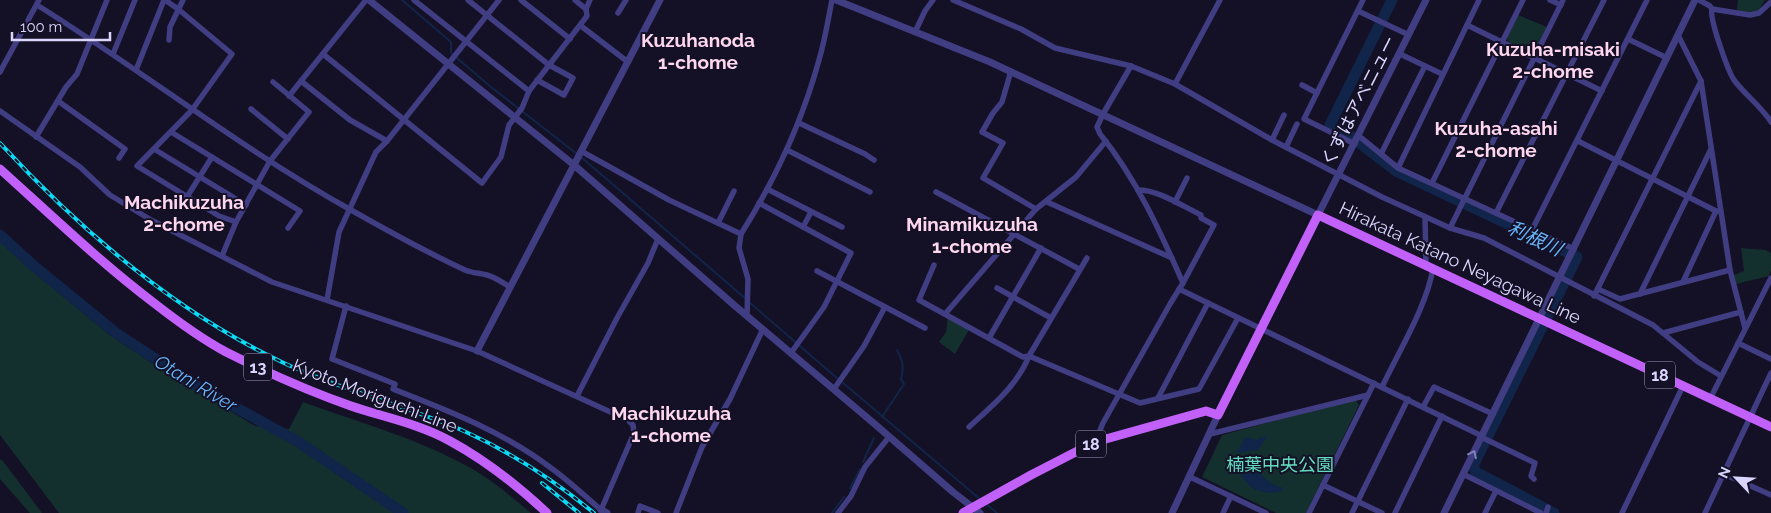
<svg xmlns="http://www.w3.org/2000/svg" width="1771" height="513" viewBox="0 0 1771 513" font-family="Raleway,'Noto Sans JP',sans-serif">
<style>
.green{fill:#132f2e}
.water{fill:#102549}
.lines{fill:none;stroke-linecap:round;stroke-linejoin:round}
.stream{stroke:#102549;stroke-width:2}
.river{stroke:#102549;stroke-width:11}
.minor{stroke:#403d82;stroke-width:5.5}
.tertiary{stroke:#403d82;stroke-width:7}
.primary{stroke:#c261f9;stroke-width:9}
.rail-casing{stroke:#09dbf6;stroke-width:4}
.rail{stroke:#141025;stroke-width:2;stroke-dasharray:5.5;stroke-linecap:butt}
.oneway{stroke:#8581b9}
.labels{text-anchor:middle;stroke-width:4;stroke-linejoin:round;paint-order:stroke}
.shield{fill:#141025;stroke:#9f9abc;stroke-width:1}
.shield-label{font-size:16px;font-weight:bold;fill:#dad5fd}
.street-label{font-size:18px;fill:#dad5fd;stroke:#141025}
.park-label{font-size:18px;fill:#63dbbf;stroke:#141025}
.neighbourhood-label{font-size:19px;font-weight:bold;fill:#fed7ef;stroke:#141025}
.water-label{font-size:19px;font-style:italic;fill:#67b4f9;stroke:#141025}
</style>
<rect width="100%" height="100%" fill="#141025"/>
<g class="green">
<path d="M1738,0H1765L1758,11L1750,13L1737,10Z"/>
<path d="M1518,15L1547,27L1535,52L1532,53L1508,42L1507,38Z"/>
<path d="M0,240L24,264L111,336L158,367L255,426L289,429L303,402C361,423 423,440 476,471C496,483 513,498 531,513H59L0,435Z"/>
<path d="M1741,248L1766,250L1771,253V270L1769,276L1736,284L1734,275L1744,271Z"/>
<path d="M948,316L970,328L955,354L939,342L946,332Z"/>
<path d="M1355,399L1359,405L1306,513H1276L1202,477L1222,435Z"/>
<path d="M0,459L3,461L42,513H30L0,479Z"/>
</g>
<g class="water">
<path d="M1245,437L1257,440L1260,437H1267L1258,450L1237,453Z"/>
<path d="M1255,462L1259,463L1261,475L1272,484L1283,488V490C1274,495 1257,493 1249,485C1246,482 1244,479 1241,476L1243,472L1240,469L1243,463Z"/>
</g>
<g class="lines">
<g class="stream">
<path d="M402,0L451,42V53L491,87L577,154"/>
<path d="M581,157L746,299"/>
<path d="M749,302L838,379"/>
<path d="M842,382L981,500"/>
<path d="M882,417L904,384L901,379C904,367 903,361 897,350"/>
<path d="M863,462L874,438"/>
<path d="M850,488L860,469"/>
<path d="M985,503L997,513"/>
<path d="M832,513L844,497"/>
</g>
<g class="river">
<path d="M1392,0L1330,125L1349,135L1396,171L1577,257L1473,466L1476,472L1554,513"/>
<path d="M0,235L34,266L116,333L200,388L297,441L403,513"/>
</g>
<g class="minor">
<path d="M165,0L178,9L232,54L192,110L137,166L219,216L236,222"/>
<path d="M414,0L529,91"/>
<path d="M468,0L549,65L573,78L564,95L537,80"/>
<path d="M521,0L570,39"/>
<path d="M575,0L586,9"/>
<path d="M953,0L1021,29L1055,48L1131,66L1175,84L1272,140L1382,197L1450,228L1484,238L1653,325L1698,362L1721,376"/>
<path d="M1550,0L1561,5"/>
<path d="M1699,0L1710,6L1712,9C1709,18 1728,71 1734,80C1745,95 1761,106 1771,122"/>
<path d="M37,5C143,71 241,149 351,210C388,231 426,252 465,270C472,273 479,273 487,275C495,277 503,283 510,287"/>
<path d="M1712,9L1750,15L1759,13L1771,2"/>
<path d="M1358,11L1409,35"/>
<path d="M618,13L626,0"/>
<path d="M1467,25L1602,91"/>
<path d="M581,26L628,62"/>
<path d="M915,32L925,11L933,0"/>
<path d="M1678,35L1701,81L1730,270L1745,328"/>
<path d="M1628,39L1667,58"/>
<path d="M169,40L170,27L183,0"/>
<path d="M113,54L135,0"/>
<path d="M323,54L482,183L501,157L509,125L522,108L529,91L587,16L586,9L590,0"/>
<path d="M1400,54L1442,74"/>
<path d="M136,70L164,0"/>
<path d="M1011,71L1002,102L993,113L982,132L1003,143L983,178L1036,209"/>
<path d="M0,72L39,0"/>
<path d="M301,81L350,120L387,141"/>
<path d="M1175,84L1220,0"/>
<path d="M1302,85L1317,93"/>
<path d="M289,96L366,0"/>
<path d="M58,101L125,149L119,158"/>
<path d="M251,109L288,139"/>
<path d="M0,111L80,167L110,195L151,220L272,282L477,351L628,420L633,425L634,433L601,510C585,496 569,481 551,468C504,432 447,410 393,389L395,384L332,359L346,306"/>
<path d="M799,123L865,154L874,160"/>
<path d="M171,132L300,211L288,228"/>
<path d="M1359,136L1398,168L1574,249"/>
<path d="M36,137L66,87L77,74L107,0"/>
<path d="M1272,140L1284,115"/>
<path d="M1578,141L1716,211H1720"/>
<path d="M1355,144L1304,119L1363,0"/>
<path d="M1286,147L1297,124"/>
<path d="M154,149L246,205"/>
<path d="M787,150L870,192"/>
<path d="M581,151L669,200L741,234"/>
<path d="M1381,154L1425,66"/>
<path d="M1398,168L1479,0"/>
<path d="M1432,183L1523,0"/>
<path d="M767,189L842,227"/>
<path d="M1138,190C1159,190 1182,206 1201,215V218L1214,225L1183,283"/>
<path d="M936,192L1079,269"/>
<path d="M187,197L212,157"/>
<path d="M1047,202L1172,258"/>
<path d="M1175,202L1187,178"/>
<path d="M759,203L851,253L824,307L791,353"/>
<path d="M1496,213L1604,0"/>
<path d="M1425,218L1426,265"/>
<path d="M718,223L734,191"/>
<path d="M803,227L811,212"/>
<path d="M1450,228L1563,0"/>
<path d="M1532,230L1647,0"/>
<path d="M222,256L236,222L270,161L309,112L273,82"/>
<path d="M934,265L919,300L1023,357L1029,356L1140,403L1199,389L1238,318"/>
<path d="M817,271L925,328"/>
<path d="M1683,282L1716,211"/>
<path d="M997,288L1051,318"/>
<path d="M1179,289L1482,436"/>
<path d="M1598,289L1620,299L1730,270"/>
<path d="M1640,294L1711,149"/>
<path d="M1594,296L1701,81"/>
<path d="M327,300L339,232L376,152L387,141L499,0"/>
<path d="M945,314L1036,209L1076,177L1106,141"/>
<path d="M747,316L748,279L739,248L741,234C775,180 802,122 819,60C825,40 828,20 832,0"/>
<path d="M1663,333L1741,312"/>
<path d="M989,338L1041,248"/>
<path d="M1738,343L1771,359"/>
<path d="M1382,387C1399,351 1427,306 1433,268"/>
<path d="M834,389L864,346L885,307"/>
<path d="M577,396L617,318L648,263L658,239"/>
<path d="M1158,398L1208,303"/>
<path d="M1710,399L1771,278"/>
<path d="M1423,407L1434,387L1493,414"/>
<path d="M969,427C992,406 1017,386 1029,356L1087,258"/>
<path d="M1210,434L1368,395"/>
<path d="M1481,437L1535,463L1531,476L1534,479"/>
<path d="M1095,442L1103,423L1170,304L1183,283C1160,231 1136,178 1100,134L1097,127L1103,114L1131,66"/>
<path d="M1463,474L1541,513"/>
<path d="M1724,474L1771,495"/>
<path d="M1190,477L1266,513"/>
<path d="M1323,485L1382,513"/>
<path d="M638,513L640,506L658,513"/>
<path d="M676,513L702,447L730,399L763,329"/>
<path d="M838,513L851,496L865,467L889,437"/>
<path d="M1223,513L1231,496"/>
<path d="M1309,513L1374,383"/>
<path d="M1352,513L1408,399"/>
<path d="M1395,513L1442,416"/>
<path d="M1485,513L1496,491"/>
<path d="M1546,513L1548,507"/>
<path d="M1622,513L1683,386"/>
<path d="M1705,513L1771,373"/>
</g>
<g class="tertiary">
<path d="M369,0L574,165L734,305L877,426L953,492L980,513"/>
<path d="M836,0L990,62L1318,215L1426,0"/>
<path d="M477,351L660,0"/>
<path d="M601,510L607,513"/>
<path d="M1172,513L1218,415"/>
<path d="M1444,513L1695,0"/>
</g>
<g class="primary">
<path d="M0,169C51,215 100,262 154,303C177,321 200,338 226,352C266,372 308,391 351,406C383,417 420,424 450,441C485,460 517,485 547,513"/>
<path d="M963,513L1031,475L1095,442L1206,411L1218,415L1318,215L1771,427"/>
</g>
<g class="rail-casing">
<g id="rail">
<path d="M0,143C81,231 176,313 286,364C344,391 407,406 466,432C512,453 555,481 594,513"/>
<path d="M542,483L579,513"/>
</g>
</g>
<use href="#rail" class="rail"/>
</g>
<defs><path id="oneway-chevron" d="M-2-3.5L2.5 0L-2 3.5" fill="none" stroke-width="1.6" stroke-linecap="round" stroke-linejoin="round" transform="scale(1.25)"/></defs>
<use class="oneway" href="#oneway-chevron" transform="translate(1473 454) rotate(-64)"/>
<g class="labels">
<g class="shield">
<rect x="244" y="353.5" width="28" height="27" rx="4"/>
<rect x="1645" y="361.5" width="30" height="27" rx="4"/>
<rect x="1076" y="430.5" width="30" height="27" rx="4"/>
</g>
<g class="shield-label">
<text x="258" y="373">13</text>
<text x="1660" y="381">18</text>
<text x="1091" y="450">18</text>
</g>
<g class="street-label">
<text transform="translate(1359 101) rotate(-63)" y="6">くずはアベニュー</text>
<text transform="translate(1460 263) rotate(25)" y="6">Hirakata Katano Neyagawa Line</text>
<text transform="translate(375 396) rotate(21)" y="6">Kyoto Moriguchi Line</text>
</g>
<g class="park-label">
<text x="1280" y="471">楠葉中央公園</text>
</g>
<g class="neighbourhood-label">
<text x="698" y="47">Kuzuhanoda<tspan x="698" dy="22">1-chome</tspan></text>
<text x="1553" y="56">Kuzuha-misaki<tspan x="1553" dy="22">2-chome</tspan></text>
<text x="1496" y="135">Kuzuha-asahi<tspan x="1496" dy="22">2-chome</tspan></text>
<text x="184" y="209">Machikuzuha<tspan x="184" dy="22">2-chome</tspan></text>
<text x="972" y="231">Minamikuzuha<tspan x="972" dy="22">1-chome</tspan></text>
<text x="671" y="420">Machikuzuha<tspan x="671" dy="22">1-chome</tspan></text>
</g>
<g class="water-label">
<text transform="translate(1535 238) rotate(25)" y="7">利根川</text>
<text transform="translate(196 383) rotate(31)" y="7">Otani River</text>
</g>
</g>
<g transform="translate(1736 478) rotate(295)" stroke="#141025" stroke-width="4" paint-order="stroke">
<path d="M0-4L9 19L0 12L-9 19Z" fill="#dad5fd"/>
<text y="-8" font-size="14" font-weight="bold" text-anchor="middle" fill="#dad5fd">N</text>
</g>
<path d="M12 32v8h98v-8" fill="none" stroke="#dad5fd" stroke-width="2.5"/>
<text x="20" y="32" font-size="15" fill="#dad5fd" stroke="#141025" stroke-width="4" paint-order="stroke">100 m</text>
</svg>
